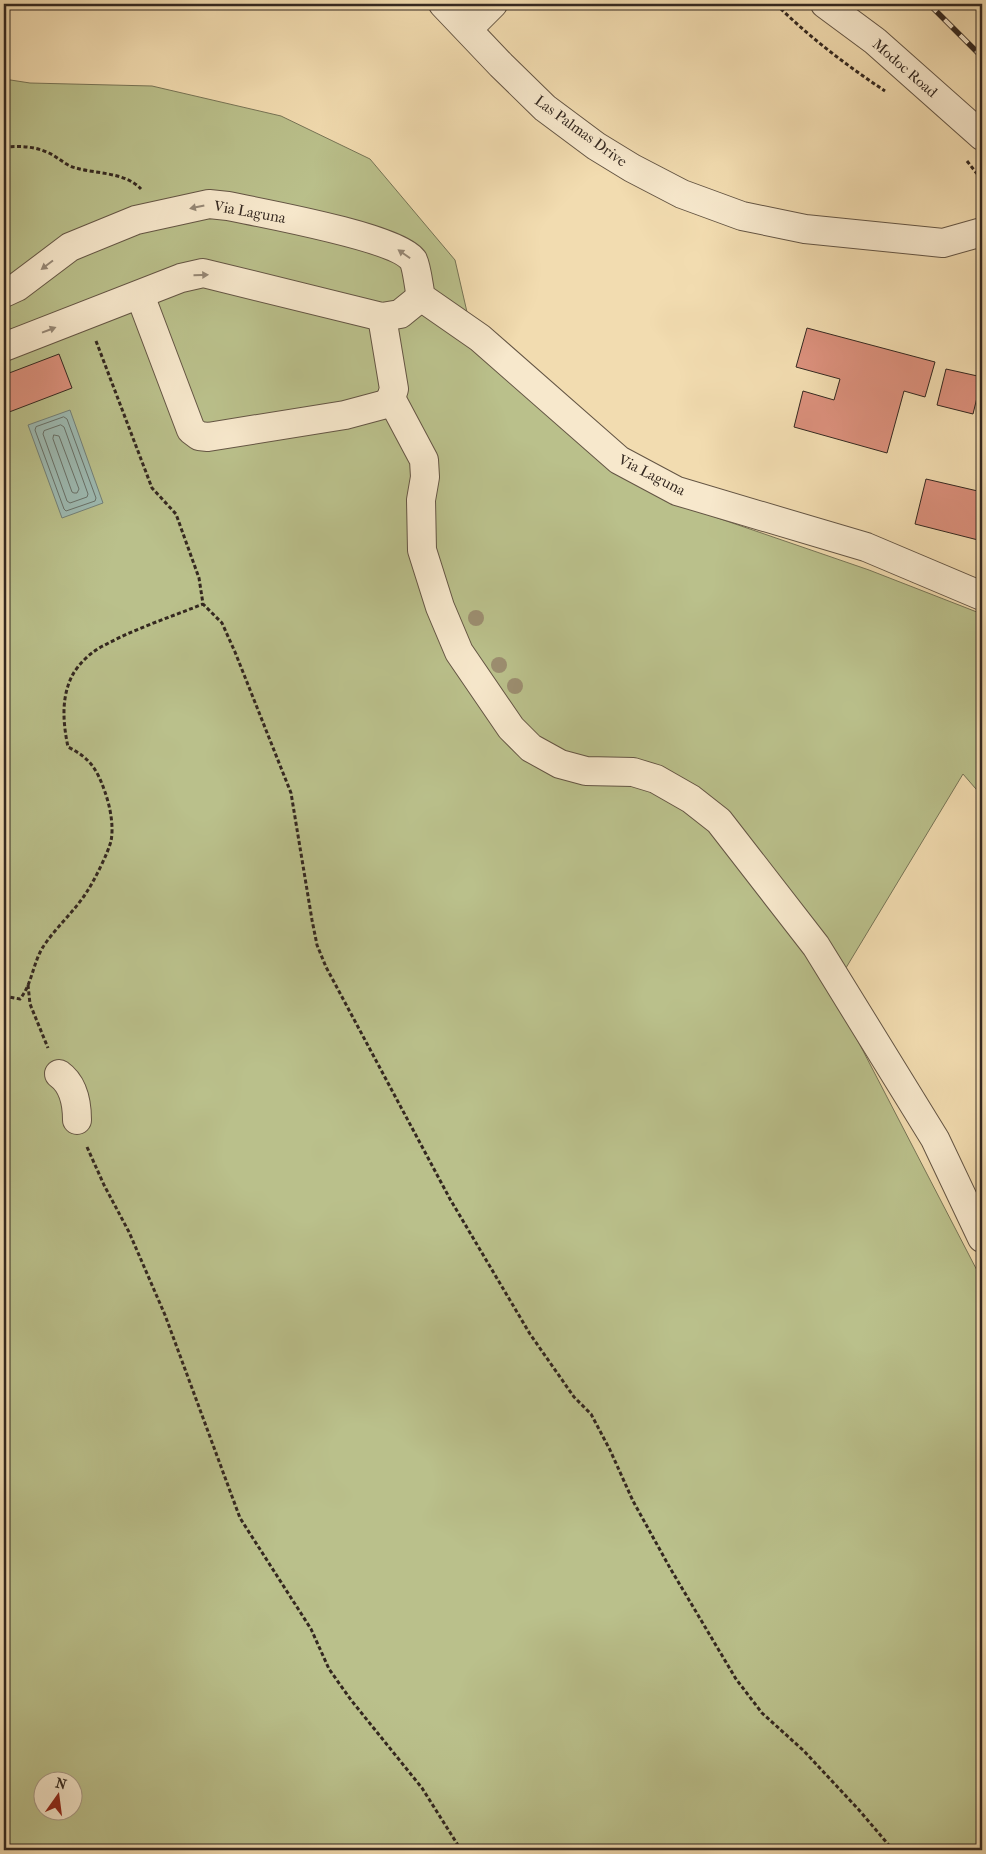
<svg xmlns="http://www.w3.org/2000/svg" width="986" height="1854" viewBox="0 0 986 1854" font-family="'IM FELL French Canon',serif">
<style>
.green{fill:#bac08b;stroke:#777456;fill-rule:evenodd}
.water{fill:#9dbab2;stroke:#738078}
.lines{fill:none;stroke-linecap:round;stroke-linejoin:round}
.shore{stroke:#687169;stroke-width:1}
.building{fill:#db907c;stroke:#342820}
.minor-casing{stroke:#645544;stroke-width:30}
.path{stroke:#342820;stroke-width:3;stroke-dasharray:4 2.5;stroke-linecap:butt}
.minor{stroke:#f7e8cc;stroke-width:28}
.rail-casing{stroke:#342820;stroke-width:5.5}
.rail{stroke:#f7e8cc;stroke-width:4;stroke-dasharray:11;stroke-linecap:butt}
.tree{fill:#9c8e70}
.oneway{fill:#968876}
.labels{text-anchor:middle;stroke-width:4.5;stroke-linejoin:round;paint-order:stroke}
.street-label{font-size:15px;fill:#342820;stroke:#f7e8cc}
</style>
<rect width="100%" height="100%" fill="#f2dcb0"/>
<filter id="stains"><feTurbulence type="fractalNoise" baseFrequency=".004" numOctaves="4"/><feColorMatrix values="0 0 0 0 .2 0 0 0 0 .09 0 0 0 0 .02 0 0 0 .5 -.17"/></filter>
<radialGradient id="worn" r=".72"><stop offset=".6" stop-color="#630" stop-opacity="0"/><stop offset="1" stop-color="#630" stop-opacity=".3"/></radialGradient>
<path class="green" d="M4,79L30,83L152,86L281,116L370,159L455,260L476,351L680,505L869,570L982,614V796L963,774L832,991L982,1280V1850H4ZM42,1782H72V1812H42Z"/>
<path class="water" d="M70,410L103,503L62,518L28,425Z"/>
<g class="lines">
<g class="shore">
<path d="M64,417L67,419L96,498L95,501L66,511L64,509L35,430L36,427Z"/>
<path d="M61,425L64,427L88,494L87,497L70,503L67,501L43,434L44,431Z"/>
<path d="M54,435L59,436L79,489L77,493H74L72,492L53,439Z"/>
</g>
</g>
<g class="building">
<path d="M807,328L935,362L925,397L904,391L887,453L794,427L803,391L834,400L840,379L796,367Z"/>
<path d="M59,354L72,388L4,414V375Z"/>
<path d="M946,369L982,377L973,414L937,405Z"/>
<path d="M926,479L982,492V541L915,524Z"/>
</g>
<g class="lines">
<g class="minor-casing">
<g id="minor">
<path d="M443,4L501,65L545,108L596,146L632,168L682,194L742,216L805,229L943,243L982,232"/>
<path d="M825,4L875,41L982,136"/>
<path d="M468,29L493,4"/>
<path d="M4,293L17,287L70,247L136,220L209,204L228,206C261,213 396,237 413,260C417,267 419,289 421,297L480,338L619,460L677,491L866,547L982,596"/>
<path d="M140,295L191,430L199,436L208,437L345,415L386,404L391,398L394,389L382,317"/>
<path d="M4,347L181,278L203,273L382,317L400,314L421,297"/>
<path d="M391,398L424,460L425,477L421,500L422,550L440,607L459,652L511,728L531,748L560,764L586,771L633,772L656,779L691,799L719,821L816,946L935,1139L982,1238"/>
<path d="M59,1074C73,1084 77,1103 77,1120"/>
</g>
</g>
<g class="path">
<path d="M776,4C809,37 846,65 885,91"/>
<path d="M4,147C20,146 34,146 49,153C58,157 66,166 76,168C97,174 125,172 141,189"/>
<path d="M967,161L982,180"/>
<path d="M96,341L152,488L176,514L199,578L203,604L222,623L235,652L291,793L312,920L317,945L326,967L450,1199L530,1334L574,1397L591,1414L610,1450L633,1501L670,1568L736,1679L762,1713L804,1751L859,1810L893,1850"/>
<path d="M28,985L30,1004L48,1048"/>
<path d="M4,996L20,999C32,984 33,963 43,947C56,927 76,910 88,890C95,879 108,853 111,841C114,826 110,806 105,792C97,769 90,758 68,747C63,723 61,698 72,676C78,664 93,650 105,645C136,628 171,617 203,604"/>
<path d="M87,1147L104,1185L129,1232L165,1315L240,1518L311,1629L329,1669L351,1700L422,1788L461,1850"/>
</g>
<use href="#minor" class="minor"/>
<g class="rail-casing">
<path id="rail" d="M929,4L982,57"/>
</g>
<use href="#rail" class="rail"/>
</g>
<g class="tree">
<circle cx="476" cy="618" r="8"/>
<circle cx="499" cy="665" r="8"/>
<circle cx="515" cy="686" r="8"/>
</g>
<defs><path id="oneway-solid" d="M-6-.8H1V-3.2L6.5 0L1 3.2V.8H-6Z" transform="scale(1.25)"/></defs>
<g class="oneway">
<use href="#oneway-solid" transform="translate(197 207) rotate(168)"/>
<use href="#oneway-solid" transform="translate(404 254) rotate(-145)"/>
<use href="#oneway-solid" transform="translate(47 265) rotate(143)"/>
<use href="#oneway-solid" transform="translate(201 275) rotate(-2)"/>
<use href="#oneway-solid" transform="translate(49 330) rotate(-21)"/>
</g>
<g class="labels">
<g class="street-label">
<text transform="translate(905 68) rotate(41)" y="5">Modoc Road</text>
<text transform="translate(581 131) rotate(36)" y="5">Las Palmas Drive</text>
<text transform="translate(250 212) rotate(10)" y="5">Via Laguna</text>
<text transform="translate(652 475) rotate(27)" y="5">Via Laguna</text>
</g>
</g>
<rect width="986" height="1854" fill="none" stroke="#f2dcb0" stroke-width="20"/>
<rect x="5" y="5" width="976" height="1844" fill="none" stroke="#342820" stroke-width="2.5"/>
<rect x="10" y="10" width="966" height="1834" fill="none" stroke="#342820"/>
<g transform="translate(58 1796) rotate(14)"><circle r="24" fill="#f7e8cc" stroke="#a99b87"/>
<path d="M0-4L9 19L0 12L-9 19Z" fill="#8f2418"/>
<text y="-8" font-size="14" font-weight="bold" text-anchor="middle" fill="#342820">N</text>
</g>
<rect width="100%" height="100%" filter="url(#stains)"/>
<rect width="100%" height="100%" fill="url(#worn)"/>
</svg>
